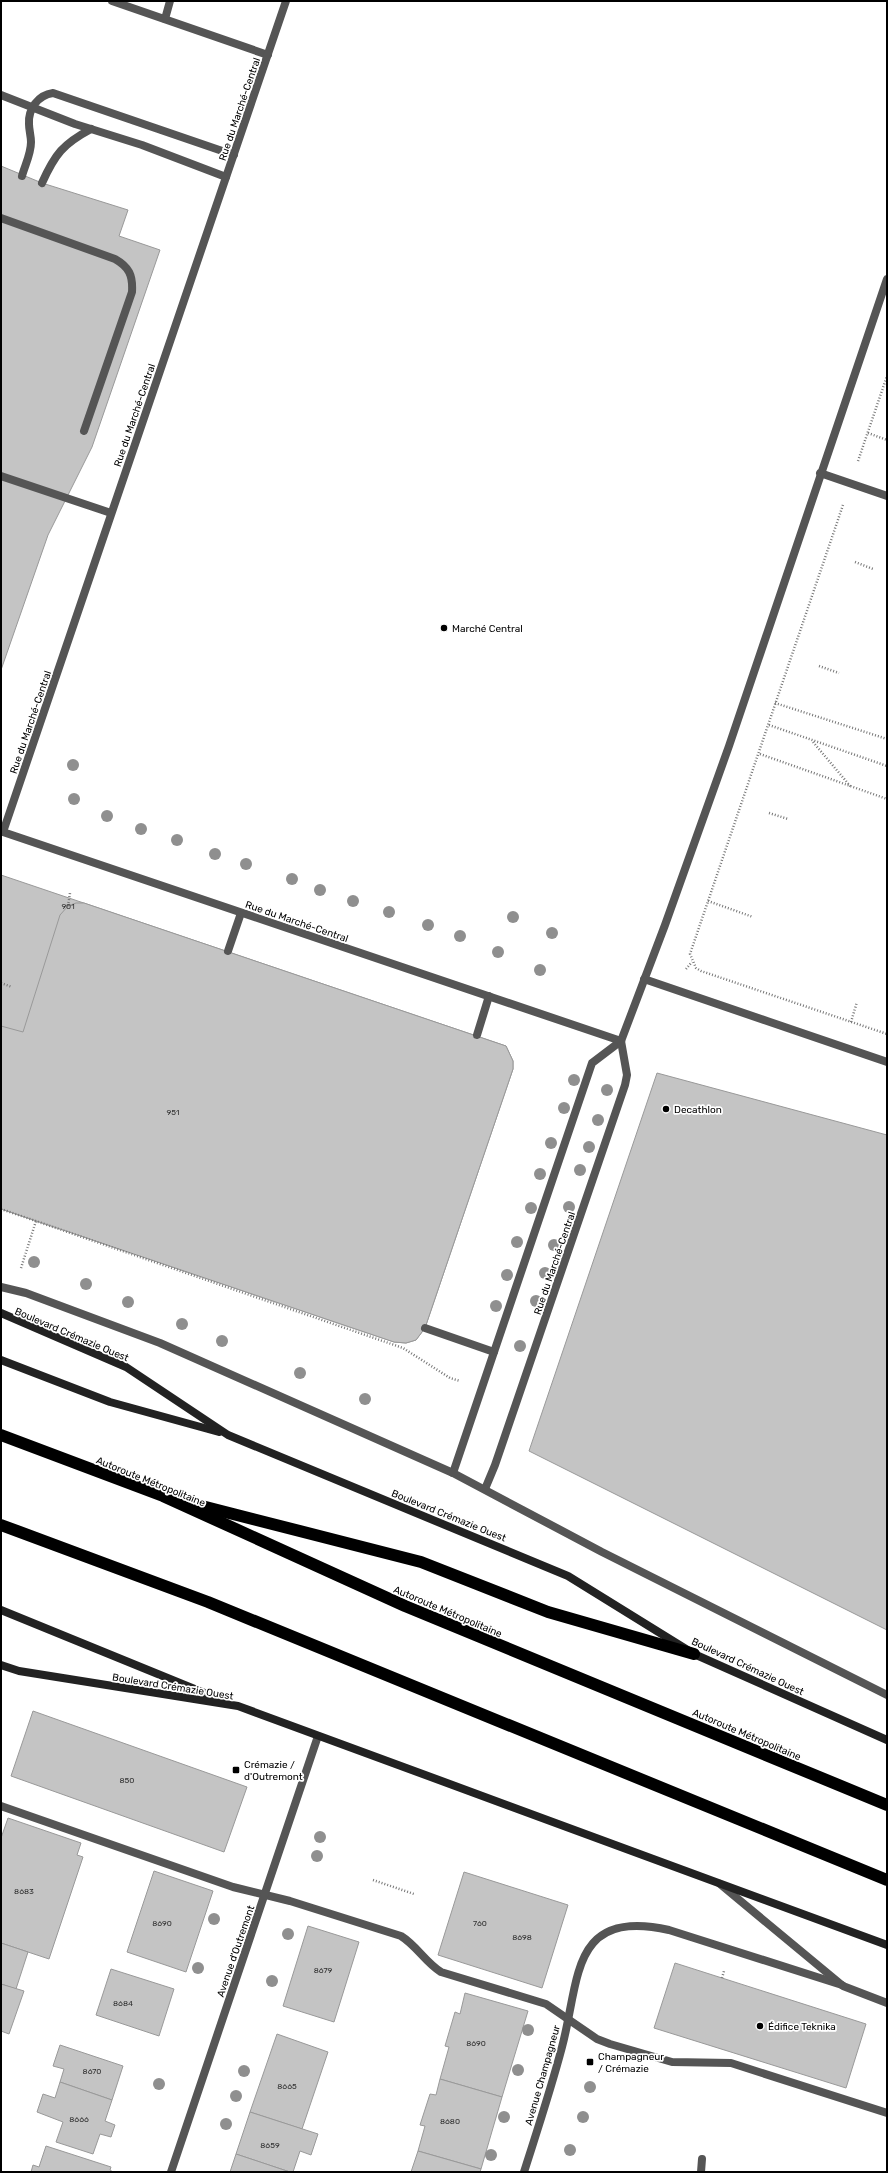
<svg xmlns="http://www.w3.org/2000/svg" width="888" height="2173" viewBox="0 0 888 2173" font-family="Rubik,sans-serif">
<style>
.building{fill:#c4c4c4;stroke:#999}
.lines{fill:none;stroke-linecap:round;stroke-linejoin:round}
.path{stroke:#777;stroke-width:2.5;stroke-dasharray:1 2;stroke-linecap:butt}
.service{stroke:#555;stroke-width:8}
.minor{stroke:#555;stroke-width:8}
.tertiary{stroke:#555;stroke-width:8}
.secondary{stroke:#222;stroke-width:8}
.motorway{stroke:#000;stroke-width:12}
.tree{fill:#8f8f8f}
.poi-dot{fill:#000;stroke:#fff;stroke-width:1.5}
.labels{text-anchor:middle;stroke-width:3.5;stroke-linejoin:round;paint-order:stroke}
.number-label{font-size:8px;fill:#313131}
.street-label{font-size:10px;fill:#000;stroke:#fff}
.poi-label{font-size:10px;fill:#000;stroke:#fff;text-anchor:start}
</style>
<rect width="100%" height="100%" fill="#fff"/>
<g class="building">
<path d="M1,166L42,183L128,210L119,236L160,250L92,447L48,535L1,670Z"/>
<path d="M1,875L506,1046L513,1061V1069L425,1328L416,1340L406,1343L394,1342L1,1209Z"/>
<path d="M76,903H84L506,1046L513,1061V1069L425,1328L416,1340L406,1343L394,1342L1,1209V1026L23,1032L60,915L68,906Z"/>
<path d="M657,1073L887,1135V1630L529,1451Z"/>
<path d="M33,1711L247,1787L224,1852L11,1776Z"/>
<path d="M8,1818L81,1843L77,1855L83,1857L49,1959L1,1943V1838Z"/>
<path d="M154,1871L213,1891L186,1972L127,1952Z"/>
<path d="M464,1872L568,1905L542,1988L438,1955Z"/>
<path d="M308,1926L359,1942L334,2022L283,2006Z"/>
<path d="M1,1943L28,1952L16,1989L1,1984Z"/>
<path d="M675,1963L866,2024L846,2088L654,2028Z"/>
<path d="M111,1969L174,1989L159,2036L96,2015Z"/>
<path d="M1,1984L24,1991L9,2034L1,2031Z"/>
<path d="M465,1993L528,2011L502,2097L440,2079L449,2047L445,2046L455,2012L460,2014Z"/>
<path d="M277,2034L328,2052L302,2129L250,2112Z"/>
<path d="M60,2045L123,2066L112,2100L60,2082L64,2069L53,2066Z"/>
<path d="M440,2079L502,2097L481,2169L418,2151L425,2126L420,2125L430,2094L436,2095Z"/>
<path d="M60,2082L112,2100L105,2121L115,2125L111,2137L100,2134L93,2154L56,2142L63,2122L37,2112L43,2094L55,2098Z"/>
<path d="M250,2112L318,2134L311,2155L300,2151L293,2172H290L236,2154Z"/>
<path d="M46,2146L111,2167L110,2170L113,2172H31L33,2165L39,2167Z"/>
<path d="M418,2151L481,2169L480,2172H411Z"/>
<path d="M236,2154L290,2172H230Z"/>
</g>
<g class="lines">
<g class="path">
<path d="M868,433L887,440"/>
<path d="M858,461L887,376"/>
<path d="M843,505L690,954L696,968L701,971L887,1034"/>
<path d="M855,562L873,569"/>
<path d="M819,666L839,673"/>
<path d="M775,703L887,739"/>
<path d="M769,725L887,766"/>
<path d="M813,742L851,787"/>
<path d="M760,754L887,799"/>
<path d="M769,813L788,819"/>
<path d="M708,901L753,917"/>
<path d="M68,906L70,893"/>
<path d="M686,969L692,962"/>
<path d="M1,983L12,987"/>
<path d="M851,1022L857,1002"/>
<path d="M1,1209L403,1348L450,1378L460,1381"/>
<path d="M21,1268L36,1221"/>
<path d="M373,1880L414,1894"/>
<path d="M722,1978L724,1971"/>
</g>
<g class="service">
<path d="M112,1L268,55"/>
<path d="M165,19L170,1"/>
<path d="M1,95L75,124L142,145L226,177"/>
<path d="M22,176C25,165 31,154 31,142C31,136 29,130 29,124C28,109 38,95 53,93L234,155"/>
<path d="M42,183C55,154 63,144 91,129"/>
<path d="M1,218L115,259C129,267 133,275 132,292L84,431"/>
<path d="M820,473L887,496"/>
<path d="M1,476L111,513"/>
<path d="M228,951L241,913"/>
<path d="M644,979L887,1062"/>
<path d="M477,1035L489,996"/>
<path d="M621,1041L665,925L729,746L887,279"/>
<path d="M425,1328L494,1352"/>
<path d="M1,1806L233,1887L290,1901L401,1936C417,1946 425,1962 441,1972L546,2004L597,2039L610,2044L672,2062L731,2063L887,2113"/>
<path d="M701,2172L702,2159"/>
</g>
<g class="minor">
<path d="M286,1L3,832L621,1041"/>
<path d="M453,1473L592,1063L621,1041"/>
<path d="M485,1489L495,1465L625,1085L627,1075L621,1041"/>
<path d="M171,2172L318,1736"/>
<path d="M524,2172C537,2131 551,2089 562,2047C580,1980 570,1908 669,1930L842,1985"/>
</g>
<g class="tertiary">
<path d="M1,1287L26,1293L160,1343L453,1473L602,1552L887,1695"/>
<path d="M720,1884L843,1986L887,2003"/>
</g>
<g class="secondary">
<path d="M1,1313L126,1367L228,1435L568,1576L694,1654L887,1740"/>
<path d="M1,1360L110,1402L219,1432"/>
<path d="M1,1610L224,1701"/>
<path d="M1,1665L19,1671L238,1706L887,1945"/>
</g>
<g class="motorway">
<path d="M1,1435L163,1496L405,1606L887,1805"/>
<path d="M194,1504L421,1562L548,1612L694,1654"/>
<path d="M1,1525L208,1602L887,1880"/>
</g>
</g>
<g class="tree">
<circle cx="73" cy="765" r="6"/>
<circle cx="74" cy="799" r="6"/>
<circle cx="107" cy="816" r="6"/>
<circle cx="141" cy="829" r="6"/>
<circle cx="177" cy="840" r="6"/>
<circle cx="215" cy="854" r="6"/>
<circle cx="246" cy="864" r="6"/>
<circle cx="292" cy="879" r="6"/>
<circle cx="320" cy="890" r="6"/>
<circle cx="353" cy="901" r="6"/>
<circle cx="389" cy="912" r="6"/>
<circle cx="513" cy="917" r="6"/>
<circle cx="428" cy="925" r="6"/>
<circle cx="552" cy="933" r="6"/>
<circle cx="460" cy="936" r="6"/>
<circle cx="498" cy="952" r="6"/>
<circle cx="540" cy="970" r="6"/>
<circle cx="574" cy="1080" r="6"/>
<circle cx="607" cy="1090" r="6"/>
<circle cx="564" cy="1108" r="6"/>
<circle cx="598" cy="1120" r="6"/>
<circle cx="551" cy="1143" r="6"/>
<circle cx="589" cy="1147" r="6"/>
<circle cx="580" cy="1170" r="6"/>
<circle cx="540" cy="1174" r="6"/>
<circle cx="569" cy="1207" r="6"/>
<circle cx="531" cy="1208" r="6"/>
<circle cx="517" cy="1242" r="6"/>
<circle cx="554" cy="1245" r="6"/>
<circle cx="34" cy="1262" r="6"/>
<circle cx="545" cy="1273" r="6"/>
<circle cx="507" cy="1275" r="6"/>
<circle cx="86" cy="1284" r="6"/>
<circle cx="536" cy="1301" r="6"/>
<circle cx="128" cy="1302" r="6"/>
<circle cx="496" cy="1306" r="6"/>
<circle cx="182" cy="1324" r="6"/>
<circle cx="222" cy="1341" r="6"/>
<circle cx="520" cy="1346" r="6"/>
<circle cx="300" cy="1373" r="6"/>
<circle cx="365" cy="1399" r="6"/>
<circle cx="320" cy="1837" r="6"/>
<circle cx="317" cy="1856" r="6"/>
<circle cx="214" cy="1919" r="6"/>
<circle cx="288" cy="1934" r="6"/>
<circle cx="198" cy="1968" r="6"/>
<circle cx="272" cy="1981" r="6"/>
<circle cx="528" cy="2030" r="6"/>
<circle cx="518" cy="2070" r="6"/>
<circle cx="244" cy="2071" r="6"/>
<circle cx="159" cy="2084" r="6"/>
<circle cx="590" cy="2087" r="6"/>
<circle cx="236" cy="2096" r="6"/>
<circle cx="504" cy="2117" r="6"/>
<circle cx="583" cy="2117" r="6"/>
<circle cx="226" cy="2124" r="6"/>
<circle cx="570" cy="2150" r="6"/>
<circle cx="491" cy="2155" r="6"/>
</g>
<g class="poi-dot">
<circle cx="444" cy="628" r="4"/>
<circle cx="666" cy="1109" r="4"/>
<rect x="232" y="1766" width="8" height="8" rx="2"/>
<circle cx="760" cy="2026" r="4"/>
<rect x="586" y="2058" width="8" height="8" rx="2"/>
</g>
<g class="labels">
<g class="number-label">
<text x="68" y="909">901</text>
<text x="173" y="1115">951</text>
<text x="127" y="1783">850</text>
<text x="24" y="1894">8683</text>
<text x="162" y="1926">8690</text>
<text x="480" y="1926">760</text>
<text x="522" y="1940">8698</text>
<text x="323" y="1973">8679</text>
<text x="123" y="2006">8684</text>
<text x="476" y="2046">8690</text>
<text x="92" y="2074">8670</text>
<text x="287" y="2089">8665</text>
<text x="79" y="2122">8666</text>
<text x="450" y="2124">8680</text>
<text x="270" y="2148">8659</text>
</g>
<g class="street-label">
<text transform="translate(239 109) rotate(-71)" y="4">Rue du Marché-Central</text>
<text transform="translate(134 415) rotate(-71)" y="4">Rue du Marché-Central</text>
<text transform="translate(30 722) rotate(-71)" y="4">Rue du Marché-Central</text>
<text transform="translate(297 921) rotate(19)" y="4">Rue du Marché-Central</text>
<text transform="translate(554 1263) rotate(-71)" y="4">Rue du Marché-Central</text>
<text transform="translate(72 1334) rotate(23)" y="4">Boulevard Crémazie Ouest</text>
<text transform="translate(151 1481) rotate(22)" y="4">Autoroute Métropolitaine</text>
<text transform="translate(449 1515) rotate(22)" y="4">Boulevard Crémazie Ouest</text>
<text transform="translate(448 1611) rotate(23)" y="4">Autoroute Métropolitaine</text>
<text transform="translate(748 1666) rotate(25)" y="4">Boulevard Crémazie Ouest</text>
<text transform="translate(173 1686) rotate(9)" y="4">Boulevard Crémazie Ouest</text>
<text transform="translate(747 1734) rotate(23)" y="4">Autoroute Métropolitaine</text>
<text transform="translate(235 1951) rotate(-71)" y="4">Avenue d'Outremont</text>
<text transform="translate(542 2075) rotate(-74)" y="4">Avenue Champagneur</text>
</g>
<g class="poi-label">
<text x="452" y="632">Marché Central</text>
<text x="674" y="1113">Decathlon</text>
<text x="244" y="1768">Crémazie /<tspan x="244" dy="12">d'Outremont</tspan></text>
<text x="768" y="2030">Édifice Teknika</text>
<text x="598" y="2060">Champagneur<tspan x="598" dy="12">/ Crémazie</tspan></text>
</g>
</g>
<rect width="888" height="2173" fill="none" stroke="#000000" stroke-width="4"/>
</svg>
